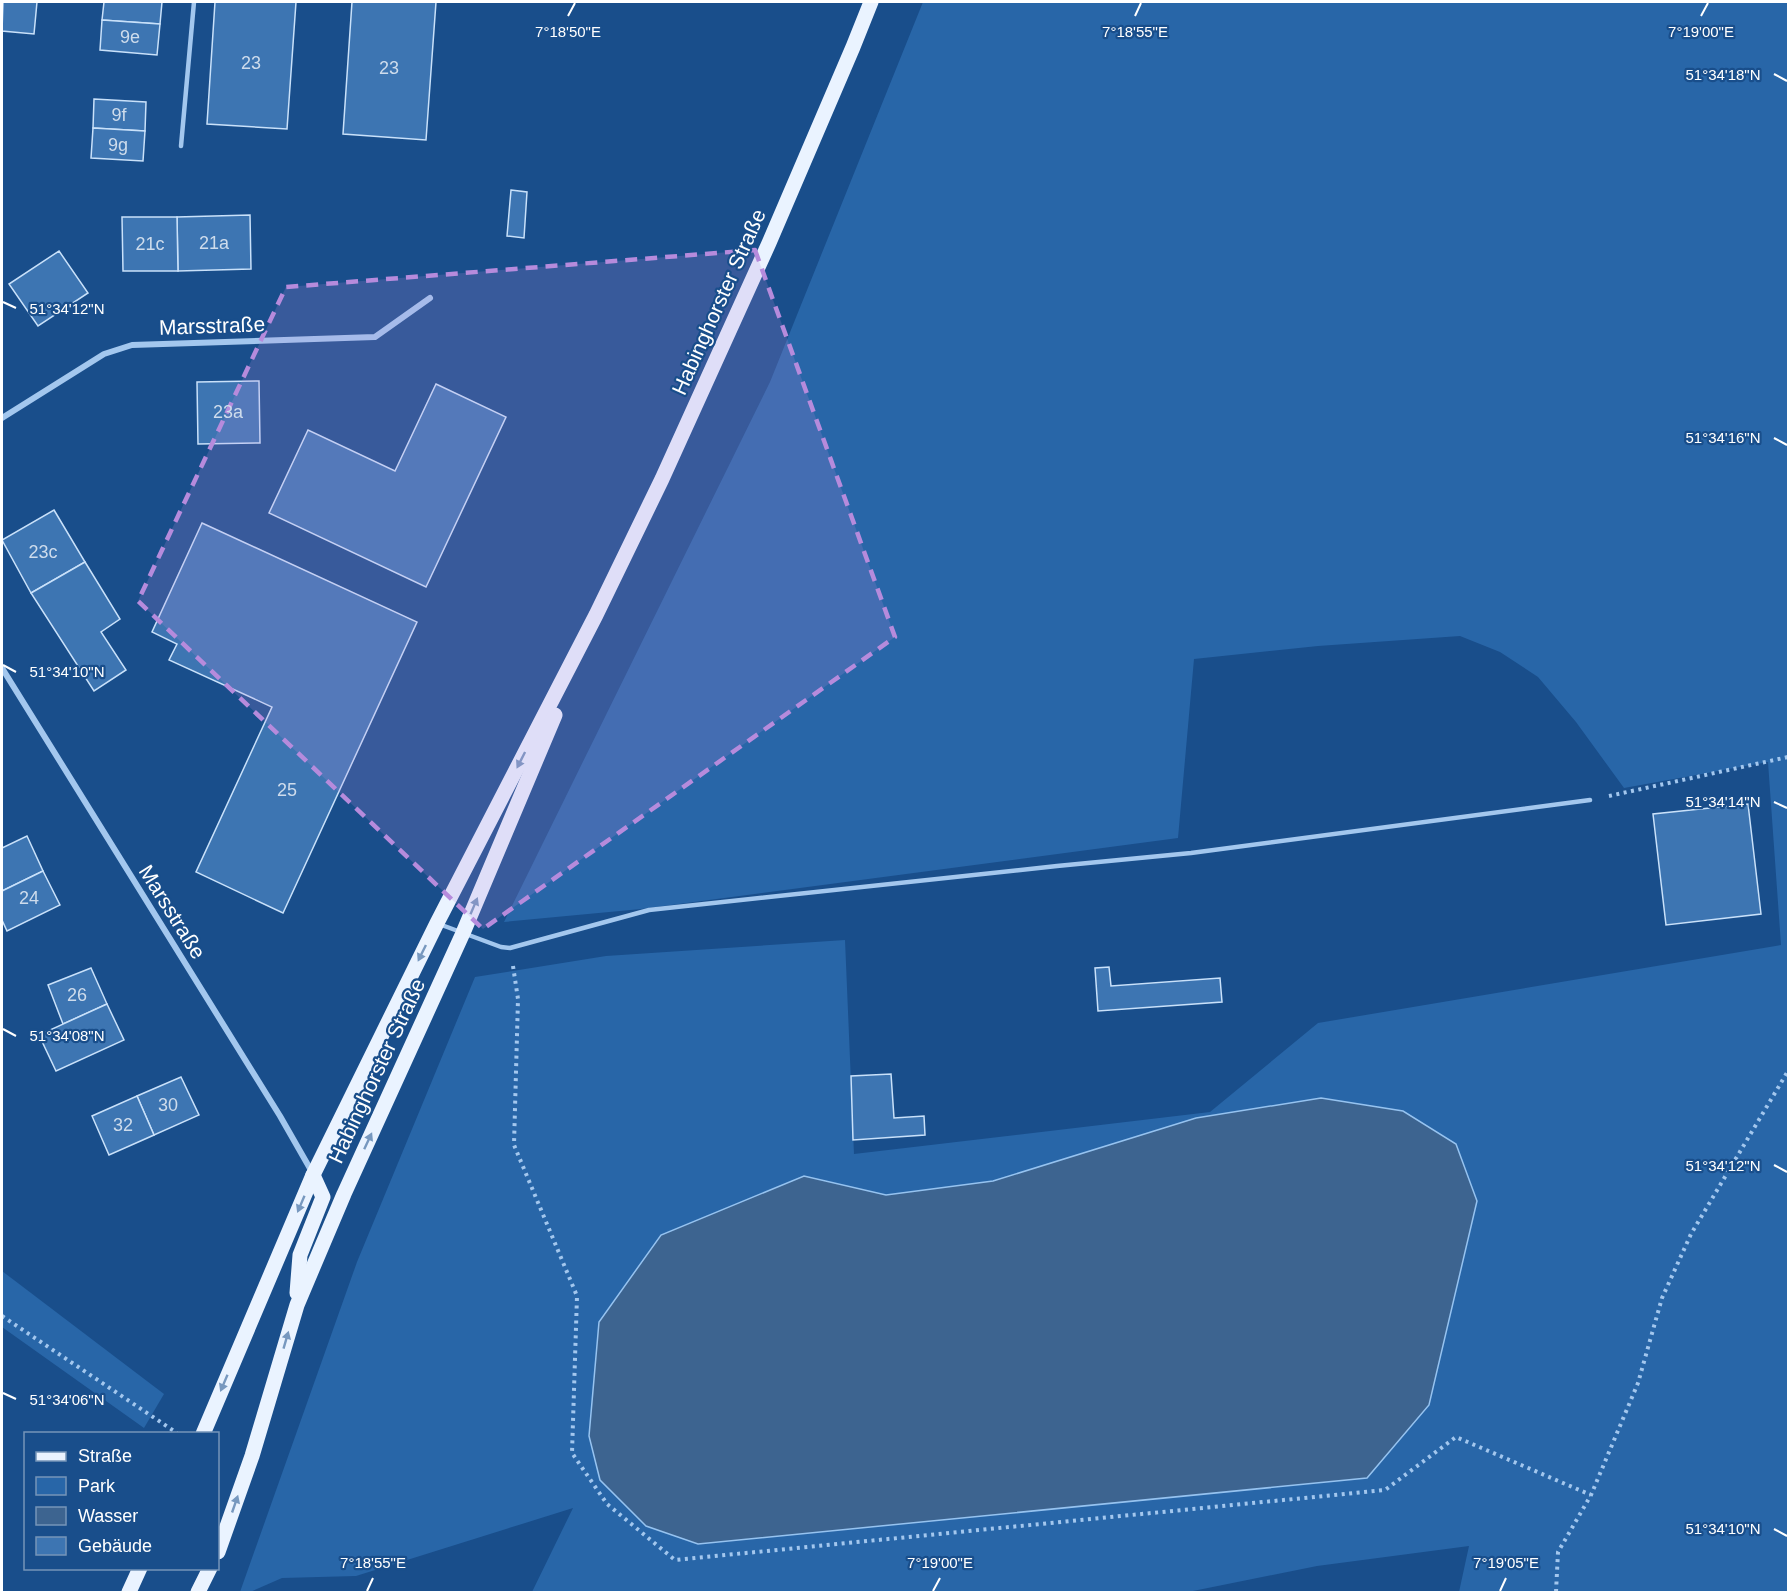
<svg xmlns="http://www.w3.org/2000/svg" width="1790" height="1594" viewBox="0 0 1790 1594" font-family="Arial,sans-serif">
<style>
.green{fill:#2866a8}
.water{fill:#3d6490;stroke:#96c3f0;stroke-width:1.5}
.building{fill:#3d75b2;stroke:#c9e1fa;stroke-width:1.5}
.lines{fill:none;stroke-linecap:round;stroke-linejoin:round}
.path{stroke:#a3c7ee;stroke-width:4;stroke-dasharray:3 4.5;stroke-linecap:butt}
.lane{stroke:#a3c7ee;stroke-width:4.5}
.street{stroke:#a3c7ee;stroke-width:6}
.primary{stroke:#eaf3ff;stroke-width:15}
.oneway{fill:#7798bf}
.marked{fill:#b68bdc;fill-opacity:0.2;stroke:#b68bdc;stroke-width:4.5;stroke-dasharray:12 8;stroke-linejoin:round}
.ticks{fill:none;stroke:#fff;stroke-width:2}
.labels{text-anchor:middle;stroke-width:4.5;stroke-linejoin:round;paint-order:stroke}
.number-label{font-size:18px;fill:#cedcec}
.street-label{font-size:21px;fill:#fff;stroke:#194e8b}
.ticks-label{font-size:15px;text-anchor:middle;fill:#fff;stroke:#194e8b;stroke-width:4.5;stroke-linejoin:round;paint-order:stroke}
</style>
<rect width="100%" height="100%" fill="#194e8b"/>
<g class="green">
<path d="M923,2H1788V1592H1459L1469,1546L1317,1566L1188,1592H532L573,1508L356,1576L282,1578L250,1592H240L357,1262L475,977L606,956L845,940L854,1154L1210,1112L1318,1023L1781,945L1768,762L1624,788L1576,722L1538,677L1500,652L1460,636L1318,646L1194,659L1178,838L641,909L504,922L770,382Z"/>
<path d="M2,1271L164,1394L144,1428L2,1327Z"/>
</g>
<path class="water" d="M1321,1098L1403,1111L1456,1144L1477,1201L1429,1405L1367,1478L698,1544L646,1526L600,1480L589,1436L599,1322L661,1235L804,1176L886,1195L993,1181L1196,1118Z"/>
<g class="building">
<path d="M3,2H37L34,34L2,31Z"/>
<path d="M104,2H162L160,24L102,20Z"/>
<path d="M215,2H296L287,129L207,124Z"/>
<path d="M352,2H436L426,140L343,134Z"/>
<path d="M102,20L160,24L157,55L100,50Z"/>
<path d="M94,99L146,102L145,131L93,128Z"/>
<path d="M93,128L145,131L143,161L91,158Z"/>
<path d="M511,190L527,192L524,238L507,236Z"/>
<path d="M250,215L251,269L178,271L177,217Z"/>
<path d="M122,217H177L178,271H123Z"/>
<path d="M59,251L88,293L38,326L9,284Z"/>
<path d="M259,381L260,443L198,444L197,382Z"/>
<path d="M436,384L506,417L426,587L269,513L308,430L395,471Z"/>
<path d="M54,510L85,562L31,593L2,540Z"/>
<path d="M202,523L417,622L283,913L196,872L272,707L169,660L177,644L152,632Z"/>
<path d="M85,562L120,619L101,632L126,670L94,691L31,593Z"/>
<path d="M1748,804L1761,914L1666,925L1653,814Z"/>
<path d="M27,836L43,871L2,891V848Z"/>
<path d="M43,871L60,905L7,931L2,920V891Z"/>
<path d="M1109,967L1111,986L1220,978L1222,1002L1098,1011L1095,968Z"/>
<path d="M91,968L107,1004L63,1024L48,985Z"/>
<path d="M107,1004L124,1040L56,1071L39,1035Z"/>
<path d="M891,1074L894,1118L924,1116L925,1135L853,1140L851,1076Z"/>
<path d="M181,1077L199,1115L154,1135L137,1096Z"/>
<path d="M137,1096L154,1135L109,1155L92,1116Z"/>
</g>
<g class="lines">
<g class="path">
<path d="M1609,796L1788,757"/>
<path d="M513,966L518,999L514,1145L577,1296L572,1453L607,1504L675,1560L1385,1490L1456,1437L1591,1495"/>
<path d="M2,1316L177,1433"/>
<path d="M1556,1592L1558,1552L1591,1495L1638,1383L1662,1298L1691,1234L1788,1071"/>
</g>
<g class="lane">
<path d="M181,146L194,2"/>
<path d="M439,924L501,947L510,948L649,910L1057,866L1191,853L1590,800"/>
</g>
<g class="street">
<path d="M2,418L104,354L132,345L375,337L430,298"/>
<path d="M2,668L280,1116L312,1172"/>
</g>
<g class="primary">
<path d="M297,1293L300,1255L323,1197L313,1175"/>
<path d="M203,1434L313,1175L437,923L596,615L662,479L769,243L853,47L871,2"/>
<path d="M218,1552L252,1456L297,1305L344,1194L463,933L555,715"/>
<path d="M129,1592L140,1568"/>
<path d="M198,1592L210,1568"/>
</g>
</g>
<defs><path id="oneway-solid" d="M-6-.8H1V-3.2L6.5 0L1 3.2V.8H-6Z" transform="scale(1.5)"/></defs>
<g class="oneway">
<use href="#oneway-solid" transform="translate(521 760) rotate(117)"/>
<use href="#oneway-solid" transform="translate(474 906) rotate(-67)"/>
<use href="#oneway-solid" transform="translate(422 953) rotate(116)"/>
<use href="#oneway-solid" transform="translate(368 1141) rotate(-65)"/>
<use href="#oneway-solid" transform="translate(301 1204) rotate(113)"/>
<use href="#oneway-solid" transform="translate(286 1340) rotate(-74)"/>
<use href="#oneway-solid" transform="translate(224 1383) rotate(113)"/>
<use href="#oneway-solid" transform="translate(235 1504) rotate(-71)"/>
</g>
<path class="marked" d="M755,250L895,637L483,929L138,601L286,287Z"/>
<path class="ticks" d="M568,16L575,3M1135,16L1141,3M1701,16L1708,3M1774,74L1787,81M3,302L16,308M1774,438L1787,445M3,665L16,672M1774,802L1787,808M3,1029L16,1036M1774,1165L1787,1172M3,1393L16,1399M1774,1529L1787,1536M367,1591L373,1578M933,1591L940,1578M1500,1591L1506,1578"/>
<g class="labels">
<g class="number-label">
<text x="130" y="43">9e</text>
<text x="251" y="69">23</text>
<text x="389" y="74">23</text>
<text x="119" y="121">9f</text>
<text x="118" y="151">9g</text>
<text x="214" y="249">21a</text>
<text x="150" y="250">21c</text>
<text x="228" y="418">23a</text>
<text x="43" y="558">23c</text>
<text x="287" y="796">25</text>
<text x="29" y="904">24</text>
<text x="77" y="1001">26</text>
<text x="168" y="1111">30</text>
<text x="123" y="1131">32</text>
</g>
<g class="street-label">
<text transform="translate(719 302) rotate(-66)" y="7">Habinghorster Straße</text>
<text transform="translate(212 326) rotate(-2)" y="7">Marsstraße</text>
<text transform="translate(172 912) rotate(58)" y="7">Marsstraße</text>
<text transform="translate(377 1071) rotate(-65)" y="7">Habinghorster Straße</text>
</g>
</g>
<g class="ticks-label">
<text x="568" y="37">7°18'50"E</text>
<text x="1135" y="37">7°18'55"E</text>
<text x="1701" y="37">7°19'00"E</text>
<text x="1723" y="80">51°34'18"N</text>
<text x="67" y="314">51°34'12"N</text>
<text x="1723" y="443">51°34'16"N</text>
<text x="67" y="677">51°34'10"N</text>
<text x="1723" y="807">51°34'14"N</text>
<text x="67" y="1041">51°34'08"N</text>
<text x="1723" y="1171">51°34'12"N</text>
<text x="67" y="1405">51°34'06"N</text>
<text x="1723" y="1534">51°34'10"N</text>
<text x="373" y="1568">7°18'55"E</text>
<text x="940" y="1568">7°19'00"E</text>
<text x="1506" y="1568">7°19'05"E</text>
</g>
<rect width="1790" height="1594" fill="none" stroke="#ffffff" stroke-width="6"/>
<rect x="24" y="1432" width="195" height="138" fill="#194e8b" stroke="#7595b9" stroke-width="1.5"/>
<rect x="36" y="1452" width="30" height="9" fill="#eaf3ff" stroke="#7595b9" stroke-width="1.5"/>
<text x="78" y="1462" font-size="18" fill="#ffffff">Straße</text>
<rect x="36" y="1477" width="30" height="18" fill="#2866a8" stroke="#7595b9" stroke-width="1.5"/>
<text x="78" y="1492" font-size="18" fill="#ffffff">Park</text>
<rect x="36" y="1507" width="30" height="18" fill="#3d6490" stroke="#7595b9" stroke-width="1.5"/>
<text x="78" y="1522" font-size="18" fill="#ffffff">Wasser</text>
<rect x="36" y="1537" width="30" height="18" fill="#3d75b2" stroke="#7595b9" stroke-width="1.5"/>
<text x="78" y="1552" font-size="18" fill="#ffffff">Gebäude</text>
</svg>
